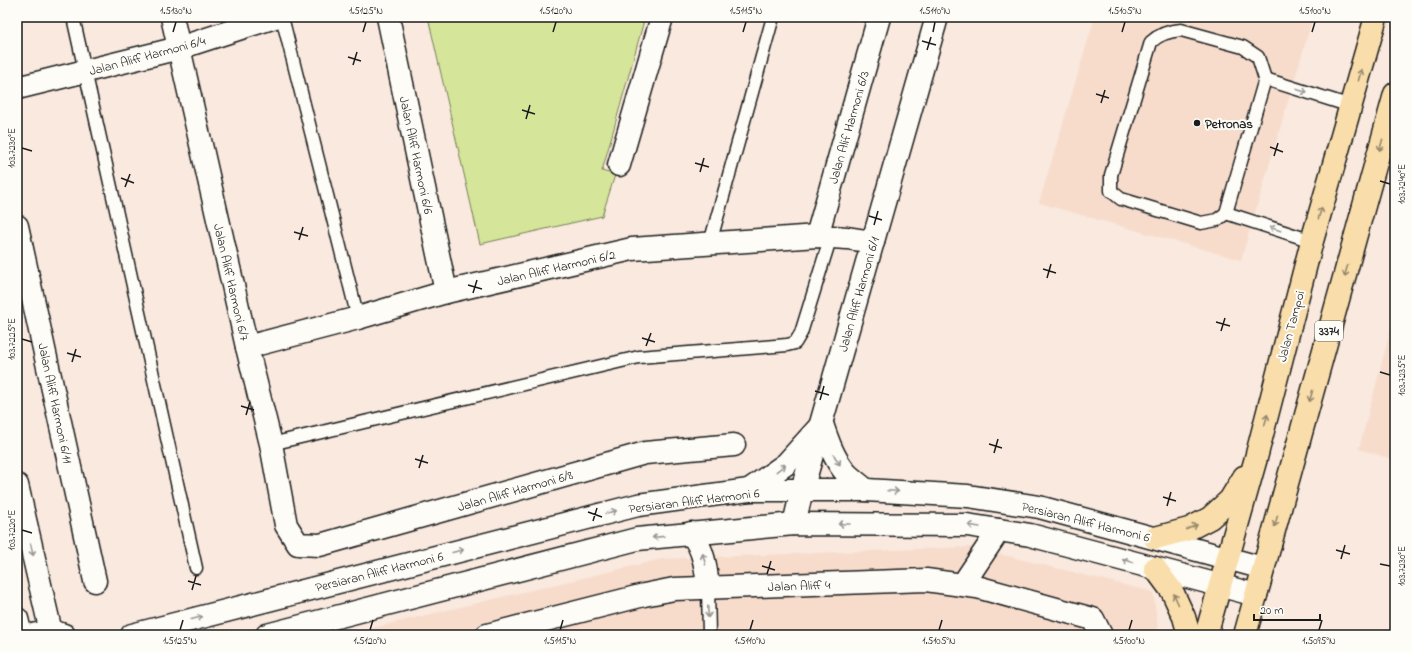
<svg xmlns="http://www.w3.org/2000/svg" width="1412" height="652" viewBox="0 0 1412 652" font-family="'Indie Flower',sans-serif">
<style>
.built{fill:#f7dccc}
.green{fill:#d5e599;stroke:#78805a}
.lines{fill:none;stroke-linecap:round;stroke-linejoin:round}
.lane-casing{stroke:#1c1c1c;stroke-width:15}
.street-casing{stroke:#1c1c1c;stroke-width:25}
.secondary-casing{stroke:#1c1c1c;stroke-width:25}
.primary-casing{stroke:#1c1c1c;stroke-width:25}
.lane{stroke:#fdfcf7;stroke-width:12}
.street{stroke:#fdfcf7;stroke-width:22}
.secondary{stroke:#fdfcf7;stroke-width:22}
.primary{stroke:#f9deab;stroke-width:22}
.oneway{stroke:#96876b}
.oneway2{stroke:#989794}
.ticks{fill:none;stroke:#1c1c1c;stroke-width:1.5}
.poi-dot{fill:#1c1c1c;stroke:#fdfcf7;stroke-width:1.5}
.labels{text-anchor:middle;stroke-width:4;stroke-linejoin:round;paint-order:stroke}
.shield{fill:#fdfcf7;stroke:#605f5e;stroke-width:1}
.shield-label{font-size:12px;font-weight:bold;fill:#1c1c1c}
.street-label{font-size:13px;fill:#1c1c1c;stroke:#fdfcf7}
.poi-label{font-size:13px;font-weight:bold;fill:#1c1c1c;stroke:#fdfcf7;text-anchor:start}
.neatline{fill:none;stroke:#1c1c1c;stroke-width:1.5}
.ticks-label{font-size:10px;text-anchor:middle;fill:#1c1c1c}
</style>
<rect width="100%" height="100%" fill="#f9e9de"/>
<filter id="ink" filterUnits="userSpaceOnUse"><feTurbulence type="fractalNoise" baseFrequency=".025" numOctaves="2"/><feDisplacementMap in="SourceGraphic" scale="8" xChannelSelector="R" yChannelSelector="G"/><feConvolveMatrix kernelMatrix="1 2 1 2 8 2 1 2 1" color-interpolation-filters="sRGB"/></filter>
<g filter="url(#ink)">
<g class="built">
<path d="M1095,17H1313L1241,260L1039,203Z"/>
<path d="M1395,313V460L1359,449Z"/>
<path d="M971,547L1153,592L1159,635H343L662,559Z"/>
</g>
<path class="green" d="M428,17H645L602,171L615,175L602,216L480,244Z"/>
<g class="lines">
<g class="lane-casing">
<g id="lane">
<path d="M73,17L196,568"/>
<path d="M282,17L358,318"/>
<path d="M1181,30L1243,47L1258,57L1265,79L1226,213L1217,220L1201,223L1121,199L1111,191V175L1151,42C1159,34 1169,31 1181,30Z"/>
<path d="M1265,79L1351,106"/>
<path d="M1226,213L1312,241"/>
<path d="M710,243L773,17"/>
<path d="M271,444L639,357L787,345L795,343L801,333L831,236"/>
<path d="M708,588L709,635"/>
</g>
</g>
<g class="street-casing">
<g id="street">
<path d="M172,17L247,347L271,444L286,525L298,544L320,545L645,453L734,445"/>
<path d="M388,17L446,292"/>
<path d="M17,88L179,48L275,17"/>
<path d="M619,165L662,17"/>
<path d="M17,226L95,581"/>
<path d="M817,236L879,17"/>
<path d="M247,347L358,318L446,292L632,249L817,236L847,238L873,242"/>
<path d="M794,524L802,490L937,17"/>
<path d="M691,533C704,550 706,567 708,588"/>
<path d="M963,584L999,530"/>
<path d="M487,635L644,595L674,589L926,580L977,587L1093,619L1101,635"/>
</g>
</g>
<g class="secondary-casing">
<g id="secondary">
<path d="M17,485L51,632"/>
<path d="M749,490L786,464L822,424C828,442 834,459 846,473C852,479 859,484 866,490"/>
<path d="M17,619L21,635"/>
<path d="M32,635C43,632 53,631 64,635"/>
<path d="M132,635L638,505L749,490H866L968,496L1039,507L1263,568"/>
<path d="M267,635L637,539L794,524L967,525L1030,535L1256,595"/>
</g>
</g>
<g class="primary-casing">
<g id="primary">
<path d="M1155,538L1189,529L1210,518L1230,500L1244,477"/>
<path d="M1155,568L1172,591L1184,617L1189,635"/>
<path d="M1206,635L1256,458L1312,241L1376,17"/>
<path d="M1245,635L1395,94"/>
</g>
</g>
<use href="#lane" class="lane"/>
<use href="#street" class="street"/>
<use href="#secondary" class="secondary"/>
<use href="#primary" class="primary"/>
</g>
<defs><path id="oneway-shaft" d="M-6 0H5M1.5-3L5.5 0L1.5 3" fill="none" stroke-width="1.6" stroke-linecap="round" stroke-linejoin="round"/></defs>
<g class="oneway">
<use href="#oneway-shaft" transform="translate(1360 75) rotate(-74)"/>
<use href="#oneway-shaft" transform="translate(1381 145) rotate(106)"/>
<use href="#oneway-shaft" transform="translate(1320 213) rotate(-74)"/>
<use href="#oneway-shaft" transform="translate(1346 271) rotate(106)"/>
<use href="#oneway-shaft" transform="translate(1311 396) rotate(106)"/>
<use href="#oneway-shaft" transform="translate(1266 420) rotate(-75)"/>
<use href="#oneway-shaft" transform="translate(1276 521) rotate(106)"/>
<use href="#oneway-shaft" transform="translate(1192 527) rotate(-24)"/>
<use href="#oneway-shaft" transform="translate(1176 599) rotate(-114)"/>
</g>
<g class="oneway2">
<use href="#oneway-shaft" transform="translate(1302 91) rotate(17)"/>
<use href="#oneway-shaft" transform="translate(1275 229) rotate(-162)"/>
<use href="#oneway-shaft" transform="translate(837 460) rotate(58)"/>
<use href="#oneway-shaft" transform="translate(781 468) rotate(-38)"/>
<use href="#oneway-shaft" transform="translate(893 491) rotate(3)"/>
<use href="#oneway-shaft" transform="translate(611 512) rotate(-14)"/>
<use href="#oneway-shaft" transform="translate(844 524) rotate(-180)"/>
<use href="#oneway-shaft" transform="translate(974 526) rotate(-171)"/>
<use href="#oneway-shaft" transform="translate(658 537) rotate(174)"/>
<use href="#oneway-shaft" transform="translate(32 550) rotate(77)"/>
<use href="#oneway-shaft" transform="translate(458 551) rotate(-14)"/>
<use href="#oneway-shaft" transform="translate(704 559) rotate(-105)"/>
<use href="#oneway-shaft" transform="translate(1128 561) rotate(-165)"/>
<use href="#oneway-shaft" transform="translate(708 612) rotate(88)"/>
<use href="#oneway-shaft" transform="translate(197 618) rotate(-14)"/>
</g>
</g>
<path class="ticks" d="M173,32L176,22M363,32L366,22M553,32L556,22M743,32L746,22M933,32L935,22M1122,32L1125,22M1312,32L1315,22M922,41L936,45M927,50L931,37M348,57L361,61M353,65L357,52M1096,94L1109,98M1101,103L1105,90M522,110L535,114M526,119L530,105M1270,147L1283,152M22,148L32,151M1274,156L1278,143M695,163L709,167M700,172L704,158M121,178L134,183M1380,181L1390,184M125,187L130,174M869,216L882,220M874,225L878,211M294,232L308,236M299,240L303,227M1043,269L1056,273M1047,278L1051,264M468,285L482,289M473,293L477,280M1216,322L1230,326M1221,331L1225,318M642,338L655,342M22,339L32,342M646,346L651,333M67,353L81,357M72,362L76,349M1380,372L1390,375M815,391L829,395M820,400L824,386M241,406L254,410M246,415L250,402M989,444L1002,448M994,453L998,439M415,459L428,463M419,468L423,455M1163,497L1176,501M1167,506L1171,492M588,512L602,517M593,521L597,508M22,530L32,533M1336,550L1350,554M1341,559L1345,545M1380,564L1390,566M762,566L775,570M767,574L771,561M188,581L201,585M192,590L196,576M180,630L183,620M370,630L373,620M560,630L563,620M750,630L753,620M939,630L942,620M1129,630L1132,620M1319,630L1322,620"/>
<circle class="poi-dot" cx="1197" cy="123" r="4"/>
<g class="labels">
<rect class="shield" x="1315" y="321" width="28" height="20" rx="3"/>
<g class="shield-label">
<text x="1329" y="335">3374</text>
</g>
<g class="street-label">
<text transform="translate(147 55) rotate(-15)" y="5">Jalan Aliff Harmoni 6/4</text>
<text transform="translate(848 127) rotate(-74)" y="5">Jalan Alif Harmoni 6/3</text>
<text transform="translate(417 155) rotate(78)" y="5">Jalan Aliff Harmoni 6/6</text>
<text transform="translate(556 267) rotate(-13)" y="5">Jalan Aliff Harmoni 6/2</text>
<text transform="translate(232 282) rotate(77)" y="5">Jalan Aliff Harmoni 6/7</text>
<text transform="translate(858 294) rotate(-74)" y="5">Jalan Aliff Harmoni 6/1</text>
<text transform="translate(1290 326) rotate(-75)" y="5">Jalan Tampoi</text>
<text transform="translate(56 403) rotate(78)" y="5">Jalan Aliff Harmoni 6/11</text>
<text transform="translate(515 490) rotate(-16)" y="5">Jalan Aliff Harmoni 6/8</text>
<text transform="translate(694 500) rotate(-7)" y="5">Persiaran Aliff Harmoni 6</text>
<text transform="translate(1086 521) rotate(14)" y="5">Persiaran Aliff Harmoni 6</text>
<text transform="translate(379 571) rotate(-14)" y="5">Persiaran Aliff Harmoni 6</text>
<text transform="translate(799 585) rotate(-2)" y="5">Jalan Aliff 4</text>
</g>
<g class="poi-label">
<text x="1205" y="128">Petronas</text>
</g>
</g>
<rect width="1412" height="652" fill="none" stroke="#fdfcf7" stroke-width="44"/>
<path d="M1254 614v6h66v-6" fill="none" stroke="#1c1c1c" stroke-width="2"/>
<text x="1260" y="614" font-size="12" fill="#1c1c1c" stroke="#fdfcf7" stroke-width="3" paint-order="stroke">20 m</text>
<rect x="22" y="22" width="1368" height="608" class="neatline"/>
<g class="ticks-label">
<text x="176" y="14">1.5130°N</text>
<text x="366" y="14">1.5125°N</text>
<text x="556" y="14">1.5120°N</text>
<text x="746" y="14">1.5115°N</text>
<text x="935" y="14">1.5110°N</text>
<text x="1125" y="14">1.5105°N</text>
<text x="1315" y="14">1.5100°N</text>
<text transform="translate(11 148) rotate(-90)" y="4">103.7230°E</text>
<text transform="translate(1401 184) rotate(-90)" y="4">103.7240°E</text>
<text transform="translate(11 339) rotate(-90)" y="4">103.7225°E</text>
<text transform="translate(1401 375) rotate(-90)" y="4">103.7235°E</text>
<text transform="translate(11 530) rotate(-90)" y="4">103.7220°E</text>
<text transform="translate(1401 566) rotate(-90)" y="4">103.7230°E</text>
<text x="180" y="644">1.5125°N</text>
<text x="370" y="644">1.5120°N</text>
<text x="560" y="644">1.5115°N</text>
<text x="750" y="644">1.5110°N</text>
<text x="939" y="644">1.5105°N</text>
<text x="1129" y="644">1.5100°N</text>
<text x="1319" y="644">1.5095°N</text>
</g>
</svg>
